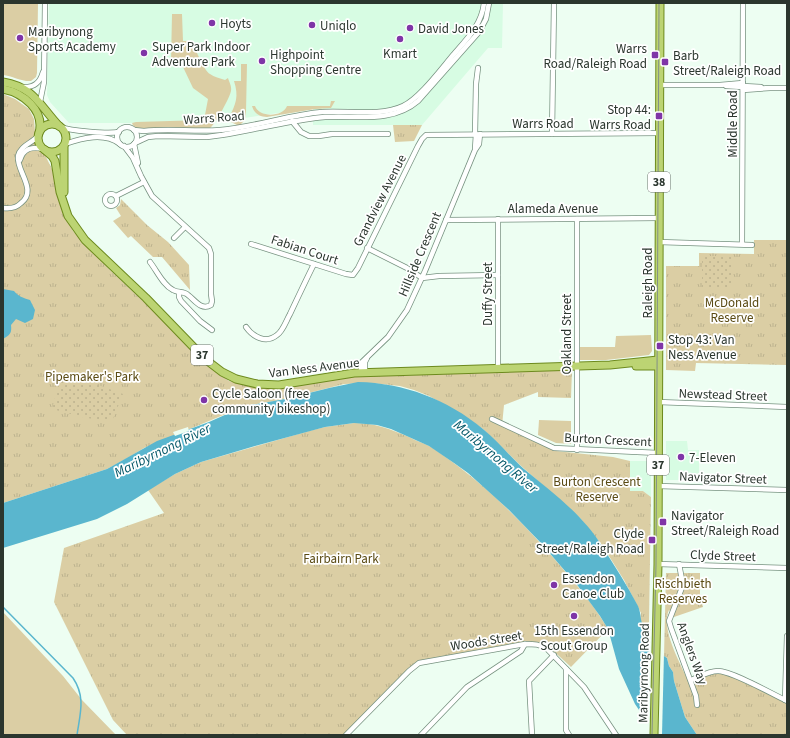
<svg xmlns="http://www.w3.org/2000/svg" width="790" height="738" viewBox="0 0 790 738" font-family="'Source Sans 3',sans-serif">
<style>
.built{fill:#d7fce3}
.grass{fill:#dbcea4}
.park{fill:url(#park-tufts)}
.garden{fill:url(#garden-dots)}
.water{fill:#5ab6ce}
.pier{fill:#edfef2}
.lines{fill:none;stroke-linecap:round;stroke-linejoin:round}
.stream{stroke:#5ab6ce;stroke-width:1.5}
.minor-casing{stroke:#779280;stroke-width:6}
.primary-casing{stroke:#6d8a1e;stroke-width:9}
.minor{stroke:#fff;stroke-width:4.5}
.primary{stroke:#bcd473;stroke-width:7}
.tram{stroke:#839086;stroke-width:1}
.poi-dot{fill:#7f35a7;stroke:#fff;stroke-width:1.5}
.labels{text-anchor:middle;stroke-width:3.5;stroke-linejoin:round;paint-order:stroke}
.shield{fill:#fff;stroke:#6b726d;stroke-width:1}
.shield-label{font-size:12px;font-weight:bold;fill:#2b362e}
.poi-label{font-size:13px;fill:#2b362e;stroke:#fff;text-anchor:start}
.street-label{font-size:13px;fill:#2b362e;stroke:#fff}
.park-label{font-size:13px;fill:#5a4a13;stroke:#fff}
.water-label{font-size:14px;font-style:italic;fill:#035768;stroke:#fff}
</style>
<defs>
<pattern id="park-tufts" width="24" height="20" patternUnits="userSpaceOnUse"><rect width="24" height="20" fill="#dbcea4"/><path d="M3 7l-1-3M5 7V3M7 7l1-3M15 17l-1-3M17 17v-4M19 17l1-3" fill="none" stroke="#bcb28e"/></pattern>
<pattern id="garden-dots" width="8" height="8" patternUnits="userSpaceOnUse"><rect width="8" height="8" fill="#dbcea4"/><path d="M2 2h.1M6 6h.1" fill="none" stroke="#bcb28e" stroke-width="1.8" stroke-linecap="round"/></pattern>
</defs>
<rect width="100%" height="100%" fill="#edfef2"/>
<g class="built">
<path d="M49,3H503L502,48H488L422,125H313V108L210,123H69L50,102L47,95Z"/>
<path d="M666,441H687L688,450H699V480H666Z"/>
<path d="M630,461H651V497L643,491H630Z"/>
</g>
<g class="grass">
<path d="M3,3H38L37,73L36,77L31,81C23,82 12,76 3,75Z"/>
<path d="M172,14H182L183,41H191C196,49 204,71 210,74C214,77 220,78 225,80L228,78C229,82 232,86 231,91C230,97 215,125 210,128L144,130C139,129 134,129 132,123L136,122L204,120L208,99L193,88L183,67H178L171,62Z"/>
<path d="M241,64H247L246,112L245,120L239,126L231,122L229,118C236,103 239,97 234,81H241Z"/>
<path d="M331,101H335L331,108L315,109L267,117C259,117 254,113 252,106H255C259,118 283,117 287,106H330Z"/>
<path d="M651,335L652,351L649,355L606,360H580V347H615L616,336Z"/>
<path d="M539,420L571,421V444L556,443L538,435Z"/>
<path d="M3,612L63,676L82,700L116,735H3Z"/>
</g>
<g class="park">
<path d="M3,94L15,99L29,109L34,119L36,145L45,155L52,169L61,208L73,231L108,268L161,318L204,363L229,381L252,387L277,389L354,376H387L572,370L571,398L538,397V392L504,405L502,426L556,451L613,457L630,461V491H643L651,497L649,622L645,629L640,620L641,613L638,607L624,580L602,545L580,518L520,465L483,429L461,414L429,396L414,390L400,386L371,383L344,384L285,399L245,406L144,448L131,456L107,469L3,503Z"/>
<path d="M393,125H422L414,141L395,142Z"/>
<path d="M121,199L147,225L168,242L189,265L190,290L162,257H153L131,236L128,238L113,221L121,216L116,208L120,205Z"/>
<path d="M754,240H787V365L696,363L695,371L666,370V266H699V253L754,254Z"/>
<path d="M354,423C375,423 390,429 409,437C416,441 424,443 431,447C479,478 521,520 558,563C576,584 594,605 608,629L571,667L548,646L532,643L424,662L415,666L347,735H127L113,720L54,602L64,548L164,513L148,490L175,474L201,462L309,431L325,427Z"/>
<path d="M666,573H700V594L703,607L674,617L669,610C660,629 681,664 689,683C705,678 710,671 728,675L787,702V735H697L685,717L674,681L673,672L669,666L667,658L664,656Z"/>
</g>
<g class="garden">
<rect x="702" y="256" width="29" height="31"/>
<path d="M62,372L123,394L112,421L86,418L52,409Z"/>
</g>
<g class="water">
<path d="M3,289L14,291C18,296 23,298 30,300L35,310L33,319L25,323L16,319L11,325C12,333 10,335 3,339Z"/>
<path d="M358,382C404,383 447,399 483,429C498,441 510,457 524,469C552,492 583,515 602,546C614,565 627,585 638,606C641,613 640,619 643,626C648,637 657,646 664,656L667,658L669,666L673,672L674,681L685,717L697,735H656L635,704L619,669L608,629L600,616L578,586L540,542L509,510L468,473L454,463L429,446L391,429L377,425L354,423L325,427L255,446L201,462L175,474L127,504L97,519L3,548V503L107,469L157,441L209,422L245,406L285,399L329,388Z"/>
</g>
<g class="pier">
<path d="M188,427L189,431L175,436L173,432Z"/>
<path d="M649,632L664,653L662,735H653L647,726Z"/>
</g>
<g class="lines">
<path class="stream" d="M3,607L73,678C86,697 80,714 77,735"/>
<g class="minor-casing">
<g id="minor">
<path d="M660,85H720L743,83"/>
<path d="M726,86L743,87"/>
<path d="M743,86L761,87"/>
<path d="M22,87C34,88 40,83 43,72"/>
<path d="M743,90L770,88H787"/>
<path d="M40,102L44,82L45,3"/>
<path d="M292,121L301,132L309,136H319L332,134H388"/>
<path d="M61,127C70,131 108,134 119,132"/>
<circle cx="127" cy="137" r="10"/>
<path d="M134,130L144,131C169,128 195,132 220,130C255,127 288,115 322,112C347,110 380,117 403,106C420,98 441,69 454,54C467,39 482,24 484,3"/>
<path d="M475,134L476,84L478,68"/>
<path d="M552,134L554,3"/>
<path d="M135,143L148,137L158,136L207,137L222,135C253,130 284,122 315,118C349,113 389,126 418,101L479,32L486,19L489,3"/>
<path d="M65,144C82,138 104,132 120,144"/>
<path d="M134,144L138,163"/>
<path d="M124,146L133,158L141,176L152,196L209,248L211,254V294L212,301L211,305C201,311 195,300 188,295C184,291 178,293 173,290C163,285 157,271 150,262"/>
<path d="M475,149L476,134"/>
<path d="M20,160C23,149 32,146 43,149"/>
<circle cx="111" cy="200" r="6"/>
<path d="M116,196L144,182"/>
<path d="M3,208C10,209 16,208 21,203C38,190 16,171 18,156C20,146 32,143 38,136"/>
<path d="M498,219V369"/>
<path d="M446,220L659,218"/>
<path d="M174,238L185,227"/>
<path d="M659,242L752,245"/>
<path d="M251,244L346,274L353,275L358,268L418,146L422,139L426,135L660,133"/>
<path d="M742,244L743,3"/>
<path d="M367,248L407,268L422,278L439,276L498,275"/>
<path d="M179,292V297L181,301L200,321L212,330"/>
<path d="M246,327C253,337 266,344 277,335C283,331 286,321 290,314C298,297 306,280 314,264"/>
<path d="M361,373V363L388,337L407,310L425,271L475,150L479,144L480,134"/>
<path d="M365,373V362L367,358"/>
<path d="M658,402L787,407"/>
<path d="M492,419L554,448L658,453"/>
<path d="M577,450V219"/>
<path d="M658,486L787,490"/>
<path d="M658,564L787,568"/>
<path d="M679,564L683,585L669,621L671,628L696,696L697,705"/>
<path d="M566,669V730L569,735"/>
<path d="M691,680C699,677 708,671 718,671C732,671 772,694 787,701"/>
<path d="M785,700L787,636"/>
<path d="M346,735L409,671L419,663L525,644C534,644 540,644 547,649L584,687L616,735"/>
<path d="M421,735L467,687L521,651L525,644"/>
<path d="M532,735L529,681L554,655"/>
</g>
</g>
<g class="primary-casing">
<g id="primary">
<path d="M3,82C34,87 40,106 59,126"/>
<path d="M3,89C23,93 45,110 39,133"/>
<circle cx="52" cy="138" r="14"/>
<path d="M64,146V192"/>
<path d="M45,150L52,156L55,161L60,192L68,216L85,240L146,298L205,359L222,372L236,379L257,384L279,385L354,373L610,365L658,360"/>
<path d="M636,366H658"/>
<path d="M654,735L658,564L660,3"/>
</g>
</g>
<use href="#minor" class="minor"/>
<use href="#primary" class="primary"/>
<path class="tram" d="M652,735L656,565L659,3"/>
</g>
<g class="poi-dot">
<circle cx="212" cy="23" r="4"/>
<circle cx="312" cy="25" r="4"/>
<circle cx="410" cy="28" r="4"/>
<circle cx="20" cy="38" r="4"/>
<circle cx="400" cy="39" r="4"/>
<circle cx="144" cy="53" r="4"/>
<rect x="651" y="51" width="8" height="8" rx="2"/>
<circle cx="262" cy="61" r="4"/>
<rect x="661" y="58" width="8" height="8" rx="2"/>
<rect x="655" y="112" width="8" height="8" rx="2"/>
<rect x="656" y="342" width="8" height="8" rx="2"/>
<circle cx="204" cy="400" r="4"/>
<circle cx="681" cy="457" r="4"/>
<rect x="659" y="518" width="8" height="8" rx="2"/>
<rect x="648" y="536" width="8" height="8" rx="2"/>
<circle cx="554" cy="585" r="4"/>
<circle cx="574" cy="616" r="4"/>
</g>
<g class="labels">
<g class="shield">
<rect x="648" y="172" width="22" height="20" rx="3"/>
<rect x="191" y="345" width="22" height="20" rx="3"/>
<rect x="647" y="455" width="22" height="20" rx="3"/>
</g>
<g class="shield-label">
<text x="659" y="186">38</text>
<text x="202" y="359">37</text>
<text x="658" y="469">37</text>
</g>
<g class="poi-label">
<text x="220" y="28">Hoyts</text>
<text x="320" y="30">Uniqlo</text>
<text x="418" y="33">David Jones</text>
<text x="28" y="36">Maribynong<tspan x="28" dy="15">Sports Academy</tspan></text>
<text x="152" y="51">Super Park Indoor<tspan x="152" dy="15">Adventure Park</tspan></text>
<text x="647" y="53" text-anchor="end">Warrs<tspan x="647" dy="15">Road/Raleigh Road</tspan></text>
<text x="400" y="58" text-anchor="middle">Kmart</text>
<text x="270" y="59">Highpoint<tspan x="270" dy="15">Shopping Centre</tspan></text>
<text x="673" y="60">Barb<tspan x="673" dy="15">Street/Raleigh Road</tspan></text>
<text x="651" y="114" text-anchor="end">Stop 44:<tspan x="651" dy="15">Warrs Road</tspan></text>
<text x="668" y="344">Stop 43: Van<tspan x="668" dy="15">Ness Avenue</tspan></text>
<text x="212" y="398">Cycle Saloon (free<tspan x="212" dy="15">community bikeshop)</tspan></text>
<text x="689" y="462">7-Eleven</text>
<text x="671" y="520">Navigator<tspan x="671" dy="15">Street/Raleigh Road</tspan></text>
<text x="644" y="538" text-anchor="end">Clyde<tspan x="644" dy="15">Street/Raleigh Road</tspan></text>
<text x="562" y="583">Essendon<tspan x="562" dy="15">Canoe Club</tspan></text>
<text x="574" y="635" text-anchor="middle">15th Essendon<tspan x="574" dy="15">Scout Group</tspan></text>
</g>
<g class="street-label">
<text transform="translate(214 117) rotate(-4)" y="5">Warrs Road</text>
<text x="543" y="128">Warrs Road</text>
<text transform="translate(732 124) rotate(-90)" y="5">Middle Road</text>
<text transform="translate(379 200) rotate(-63)" y="5">Grandview Avenue</text>
<text x="553" y="213">Alameda Avenue</text>
<text transform="translate(305 249) rotate(18)" y="5">Fabian Court</text>
<text transform="translate(419 254) rotate(-67)" y="5">Hillside Crescent</text>
<text transform="translate(647 283) rotate(-90)" y="5">Raleigh Road</text>
<text transform="translate(487 294) rotate(-90)" y="5">Duffy Street</text>
<text transform="translate(566 334) rotate(-90)" y="5">Oakland Street</text>
<text transform="translate(314 367) rotate(-7)" y="5">Van Ness Avenue</text>
<text transform="translate(723 394) rotate(2)" y="5">Newstead Street</text>
<text transform="translate(608 439) rotate(3)" y="5">Burton Crescent</text>
<text transform="translate(723 477) rotate(2)" y="5">Navigator Street</text>
<text transform="translate(723 555) rotate(2)" y="5">Clyde Street</text>
<text transform="translate(486 640) rotate(-9)" y="5">Woods Street</text>
<text transform="translate(693 653) rotate(70)" y="5">Anglers Way</text>
<text transform="translate(643 673) rotate(-89)" y="5">Maribyrnong Road</text>
</g>
<g class="park-label">
<text x="732" y="307">McDonald<tspan x="732" dy="15">Reserve</tspan></text>
<text x="92" y="381">Pipemaker's Park</text>
<text x="597" y="486">Burton Crescent<tspan x="597" dy="15">Reserve</tspan></text>
<text x="341" y="563">Fairbairn Park</text>
<text x="683" y="588">Rischbieth<tspan x="683" dy="15">Reserves</tspan></text>
</g>
<g class="water-label">
<text transform="translate(162 450) rotate(-26)" y="5">Maribyrnong River</text>
<text transform="translate(496 456) rotate(40)" y="5">Maribyrnong River</text>
</g>
</g>
<rect width="790" height="738" fill="none" stroke="#2b362e" stroke-width="8"/>
</svg>
